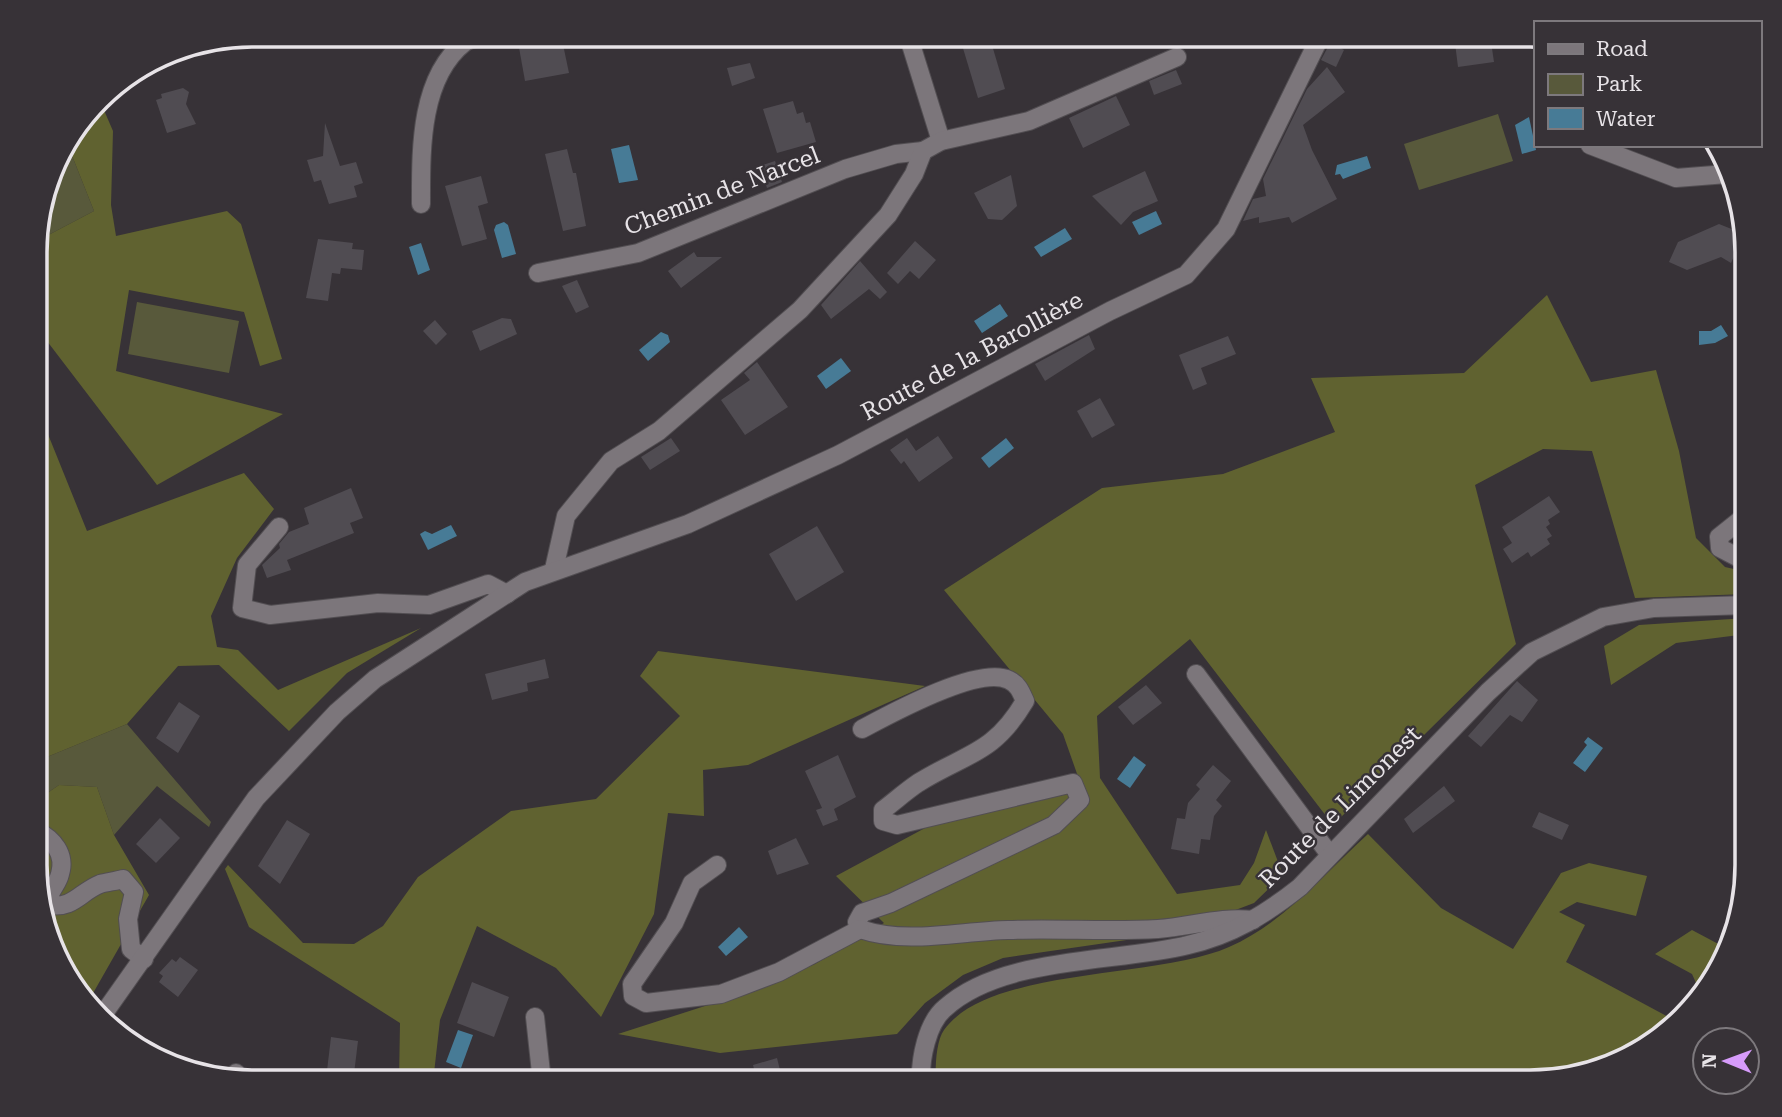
<svg xmlns="http://www.w3.org/2000/svg" width="1782" height="1117" viewBox="0 0 1782 1117" font-family="'Roboto Serif',serif">
<style>
.green{fill:#58593b}
.forest{fill:#606230}
.water{fill:#477b96}
.building{fill:#504c52}
.lines{fill:none;stroke-linecap:round;stroke-linejoin:round}
.minor-casing{stroke:#524e52;stroke-width:20}
.minor{stroke:#7c767b;stroke-width:18}
.labels{text-anchor:middle;stroke-width:5;stroke-linejoin:round;paint-order:stroke}
.street-label{font-size:24px;fill:#e7e3e7;stroke:#373237}
.rim{fill:none;stroke:#e7e3e7;stroke-width:3.5}
</style>
<rect width="100%" height="100%" fill="#373237"/>
<g class="green">
<path d="M1498,114L1513,161L1419,190L1404,144Z"/>
<path d="M67,143L94,211L37,241C37,210 49,167 67,143Z"/>
<path d="M137,302L239,321L229,373L128,354Z"/>
<path d="M127,724L211,822L209,827L157,786L114,835L97,787L59,785L37,800V755L47,757Z"/>
</g>
<g class="forest">
<path d="M100,101L113,131L111,205L116,236L227,211L241,224L282,359L260,366L244,312L129,290L116,371L283,414L157,485L37,328V241L94,211L67,143Z"/>
<path d="M1547,295L1591,382L1656,370L1679,451L1696,538L1725,567L1747,572V594L1635,598L1592,451L1543,449L1475,485L1516,644L1333,825L1190,639L1097,716L1100,778L1177,894L1240,885L1254,863L1266,830L1283,875L1254,903L1175,933L1003,958L963,975L925,1003L897,1034L720,1053L618,1034L736,996L815,964L884,923L836,876L938,821L1081,785L1063,734L944,590L1102,488L1223,474L1335,432L1311,378L1464,373Z"/>
<path d="M37,407L87,531L244,473L274,509L237,558L211,616L217,647L238,650L278,690L421,628L347,673L289,731L219,665L178,666L127,724L47,757L37,755Z"/>
<path d="M1747,618V634L1676,643L1611,685L1604,646L1639,625Z"/>
<path d="M658,651L925,686L748,765L703,770L704,816L668,813L654,914L601,1017L556,968L477,926L440,1020L433,1082H399L400,1023L249,927L225,869L228,865L303,943L354,944L383,926L418,877L511,811L596,799L680,716L640,676Z"/>
<path d="M59,785L97,787L114,835L149,895L88,1002L71,985L37,893V800Z"/>
<path d="M1368,834L1441,908L1513,949L1561,873L1589,863L1647,876L1636,916L1577,902L1559,912L1585,925L1566,962L1674,1020L1639,1053L1544,1082H1196L1192,1076L1121,1074L1108,1082H936C935,1068 936,1041 944,1030C989,967 1157,979 1229,947C1284,923 1325,873 1368,834Z"/>
<path d="M1692,930L1724,947L1711,985L1701,994L1692,974L1655,954Z"/>
</g>
<g class="water">
<path d="M1529,117L1536,150L1522,154L1515,125Z"/>
<path d="M629,145L638,180L619,183L611,149Z"/>
<path d="M1367,156L1371,168L1343,179L1340,174L1335,175L1337,165Z"/>
<path d="M1156,211L1162,224L1139,235L1132,222Z"/>
<path d="M504,222L508,225L516,254L502,258L494,230L496,225Z"/>
<path d="M1065,228L1072,239L1041,257L1034,247Z"/>
<path d="M421,243L430,270L418,275L409,247Z"/>
<path d="M1000,304L1008,316L982,333L974,321Z"/>
<path d="M1721,325L1728,336L1715,343L1699,345V331H1711Z"/>
<path d="M661,332L668,335L670,342L648,361L639,350Z"/>
<path d="M841,358L851,371L826,389L817,376Z"/>
<path d="M1006,438L1014,448L989,468L981,458Z"/>
<path d="M451,525L457,536L428,550L420,534L425,531L432,534Z"/>
<path d="M1588,737L1603,748L1585,772L1573,763L1587,745L1584,742Z"/>
<path d="M1134,756L1146,765L1130,788L1117,779Z"/>
<path d="M739,927L748,937L726,956L718,947Z"/>
<path d="M458,1030L473,1035L461,1068L446,1062Z"/>
</g>
<g class="building">
<path d="M561,35L569,73L525,81L518,42Z"/>
<path d="M959,35H989L1005,89L978,98Z"/>
<path d="M1454,35H1490L1494,62L1458,67Z"/>
<path d="M1330,43L1344,50L1336,67L1321,60Z"/>
<path d="M750,63L755,78L732,86L727,68Z"/>
<path d="M1327,67L1345,92L1303,125L1312,150L1337,199L1292,223L1289,217L1259,223V217L1243,221L1253,199L1266,196L1263,179L1307,89Z"/>
<path d="M1176,70L1182,84L1154,95L1149,81Z"/>
<path d="M183,88L189,92L186,104L196,124L167,133L156,100L162,98L161,94Z"/>
<path d="M1116,96L1130,125L1083,148L1069,118Z"/>
<path d="M793,101L797,114L803,112L806,123L810,122L816,142L777,153L763,109Z"/>
<path d="M325,123L340,166L356,162L363,183L354,186L357,197L329,204L321,180L314,182L307,160L323,156Z"/>
<path d="M567,149L573,173H576L586,226L563,231L545,154Z"/>
<path d="M775,161L782,182L767,188L760,166Z"/>
<path d="M1145,171L1158,201L1133,212L1121,225L1092,196Z"/>
<path d="M1011,175L1017,206L1002,220L988,219L974,193Z"/>
<path d="M481,176L488,203L478,206L487,239L462,246L445,186Z"/>
<path d="M1719,224L1744,234L1731,263L1721,257L1687,270L1669,262L1678,242Z"/>
<path d="M318,239L353,243L352,249L364,250L362,270L341,268L340,274L332,273L328,301L306,298Z"/>
<path d="M915,241L936,260L919,279L910,271L898,284L887,273Z"/>
<path d="M694,252L697,257H722L681,288L668,271Z"/>
<path d="M860,261L887,292L880,299L869,289L831,319L821,305Z"/>
<path d="M577,280L589,307L576,313L562,286Z"/>
<path d="M502,318L511,319L517,334L480,351L472,331Z"/>
<path d="M435,320L447,334L436,345L423,331Z"/>
<path d="M1089,335L1095,349L1045,381L1035,364Z"/>
<path d="M1228,336L1236,354L1201,368L1207,384L1193,390L1179,355Z"/>
<path d="M757,362L788,407L745,435L721,400L750,380L744,373Z"/>
<path d="M1100,398L1115,425L1092,438L1077,411Z"/>
<path d="M938,436L953,458L919,482L904,461L901,464L890,450L907,438L916,451Z"/>
<path d="M671,438L680,451L650,470L641,457Z"/>
<path d="M351,488L363,518L350,523L354,533L287,560L291,570L267,578L262,565L280,548L279,544L289,532L309,524L304,508Z"/>
<path d="M1549,496L1560,512L1548,520L1550,524L1546,527L1552,536L1547,539L1550,544L1531,557L1528,552L1512,563L1503,549L1512,543L1502,527Z"/>
<path d="M817,526L844,572L796,601L769,554Z"/>
<path d="M545,659L549,678L527,683L528,691L492,700L485,674Z"/>
<path d="M1517,681L1538,700L1522,722L1510,715L1481,747L1468,736Z"/>
<path d="M1146,685L1162,703L1133,725L1118,707Z"/>
<path d="M179,702L200,716L178,753L156,738Z"/>
<path d="M838,755L856,797L834,809L838,820L823,826L816,810L822,808L805,771Z"/>
<path d="M1213,765L1231,781L1216,800L1222,806L1214,816L1210,840L1201,839L1199,854L1171,849L1177,818L1185,819L1188,803L1200,789L1196,785Z"/>
<path d="M1444,786L1455,801L1413,833L1404,819Z"/>
<path d="M1539,812L1569,825L1562,840L1532,827Z"/>
<path d="M160,818L180,838L156,863L136,844Z"/>
<path d="M287,820L310,834L280,884L258,866Z"/>
<path d="M796,838L809,864L777,875L768,851Z"/>
<path d="M180,957L198,970L178,997L159,982L163,976L159,973L172,959L176,962Z"/>
<path d="M472,982L509,997L494,1037L457,1023Z"/>
<path d="M331,1037L358,1041L353,1082L326,1079Z"/>
<path d="M777,1058L783,1082H757L753,1065Z"/>
</g>
<g class="lines">
<g class="minor-casing">
<g id="minor">
<path d="M908,35L941,141"/>
<path d="M1590,145L1676,178L1727,174"/>
<path d="M421,204C421,152 419,78 465,42C472,37 487,37 496,35"/>
<path d="M538,273L638,253L845,169L896,154L923,151"/>
<path d="M1739,521L1719,537L1720,548L1747,562"/>
<path d="M279,527L247,565L242,608L270,615L378,603L429,605L488,584L507,594"/>
<path d="M554,569L566,516L611,461L659,431L800,310L888,215L914,174L923,151L941,141L1029,121L1177,57"/>
<path d="M1196,674L1330,855"/>
<path d="M862,729C890,714 979,665 1009,680C1018,684 1021,692 1025,701C993,755 966,753 918,783C906,791 895,801 883,810V821L897,825L1073,783L1080,800L1054,825L891,903L862,913L857,922L860,929C907,945 960,931 1008,930C1058,928 1108,932 1158,929C1190,927 1221,916 1253,920"/>
<path d="M37,831C53,839 66,854 60,874C57,887 47,891 49,905C73,909 80,892 100,884C107,882 116,881 123,879L134,892L128,919L131,949L144,959"/>
<path d="M717,865L692,883L674,923L632,984L633,996L646,1003L721,994L779,972L860,929"/>
<path d="M102,1016L256,798L337,712L375,679L525,582L688,524L838,455L1110,311L1186,275L1226,229L1321,35"/>
<path d="M535,1017L542,1082"/>
<path d="M236,1079V1073"/>
<path d="M921,1082C920,1059 927,1023 945,1008C1002,956 1115,963 1188,945C1232,935 1266,914 1300,887L1488,692L1532,652L1603,617L1654,608L1747,605"/>
</g>
</g>
<use href="#minor" class="minor"/>
</g>
<g class="labels">
<g class="street-label">
<text transform="translate(722 191) rotate(-21)" y="8">Chemin de Narcel</text>
<text transform="translate(972 356) rotate(-28)" y="8">Route de la Barollière</text>
<text transform="translate(1340 807) rotate(-45)" y="8">Route de Limonest</text>
</g>
</g>
<path d="M0 0H1782V1117H0ZM252 47H1530A205 205 0 0 1 1735 252V865A205 205 0 0 1 1530 1070H252A205 205 0 0 1 47 865V252A205 205 0 0 1 252 47Z" fill="#373237" fill-rule="evenodd"/>
<path class="rim" d="M252 47H1530A205 205 0 0 1 1735 252V865A205 205 0 0 1 1530 1070H252A205 205 0 0 1 47 865V252A205 205 0 0 1 252 47Z"/>
<rect x="1534" y="21" width="228" height="126" fill="#373237" stroke="#7d797d" stroke-width="2"/>
<rect x="1548" y="44" width="35" height="10" fill="#7c767b" stroke="#7d797d" stroke-width="2"/>
<text x="1596" y="56" font-size="21" fill="#e7e3e7">Road</text>
<rect x="1548" y="74" width="35" height="21" fill="#58593b" stroke="#7d797d" stroke-width="2"/>
<text x="1596" y="91" font-size="21" fill="#e7e3e7">Park</text>
<rect x="1548" y="108" width="35" height="21" fill="#477b96" stroke="#7d797d" stroke-width="2"/>
<text x="1596" y="126" font-size="21" fill="#e7e3e7">Water</text>
<g transform="translate(1726 1061) rotate(271)"><circle r="33" fill="#373237" stroke="#7d797d" stroke-width="2"/>
<path d="M0-5L12 26L0 18L-12 26Z" fill="#d69bfa"/>
<text y="-10" font-size="19" font-weight="bold" text-anchor="middle" fill="#e7e3e7">N</text>
</g>
</svg>
